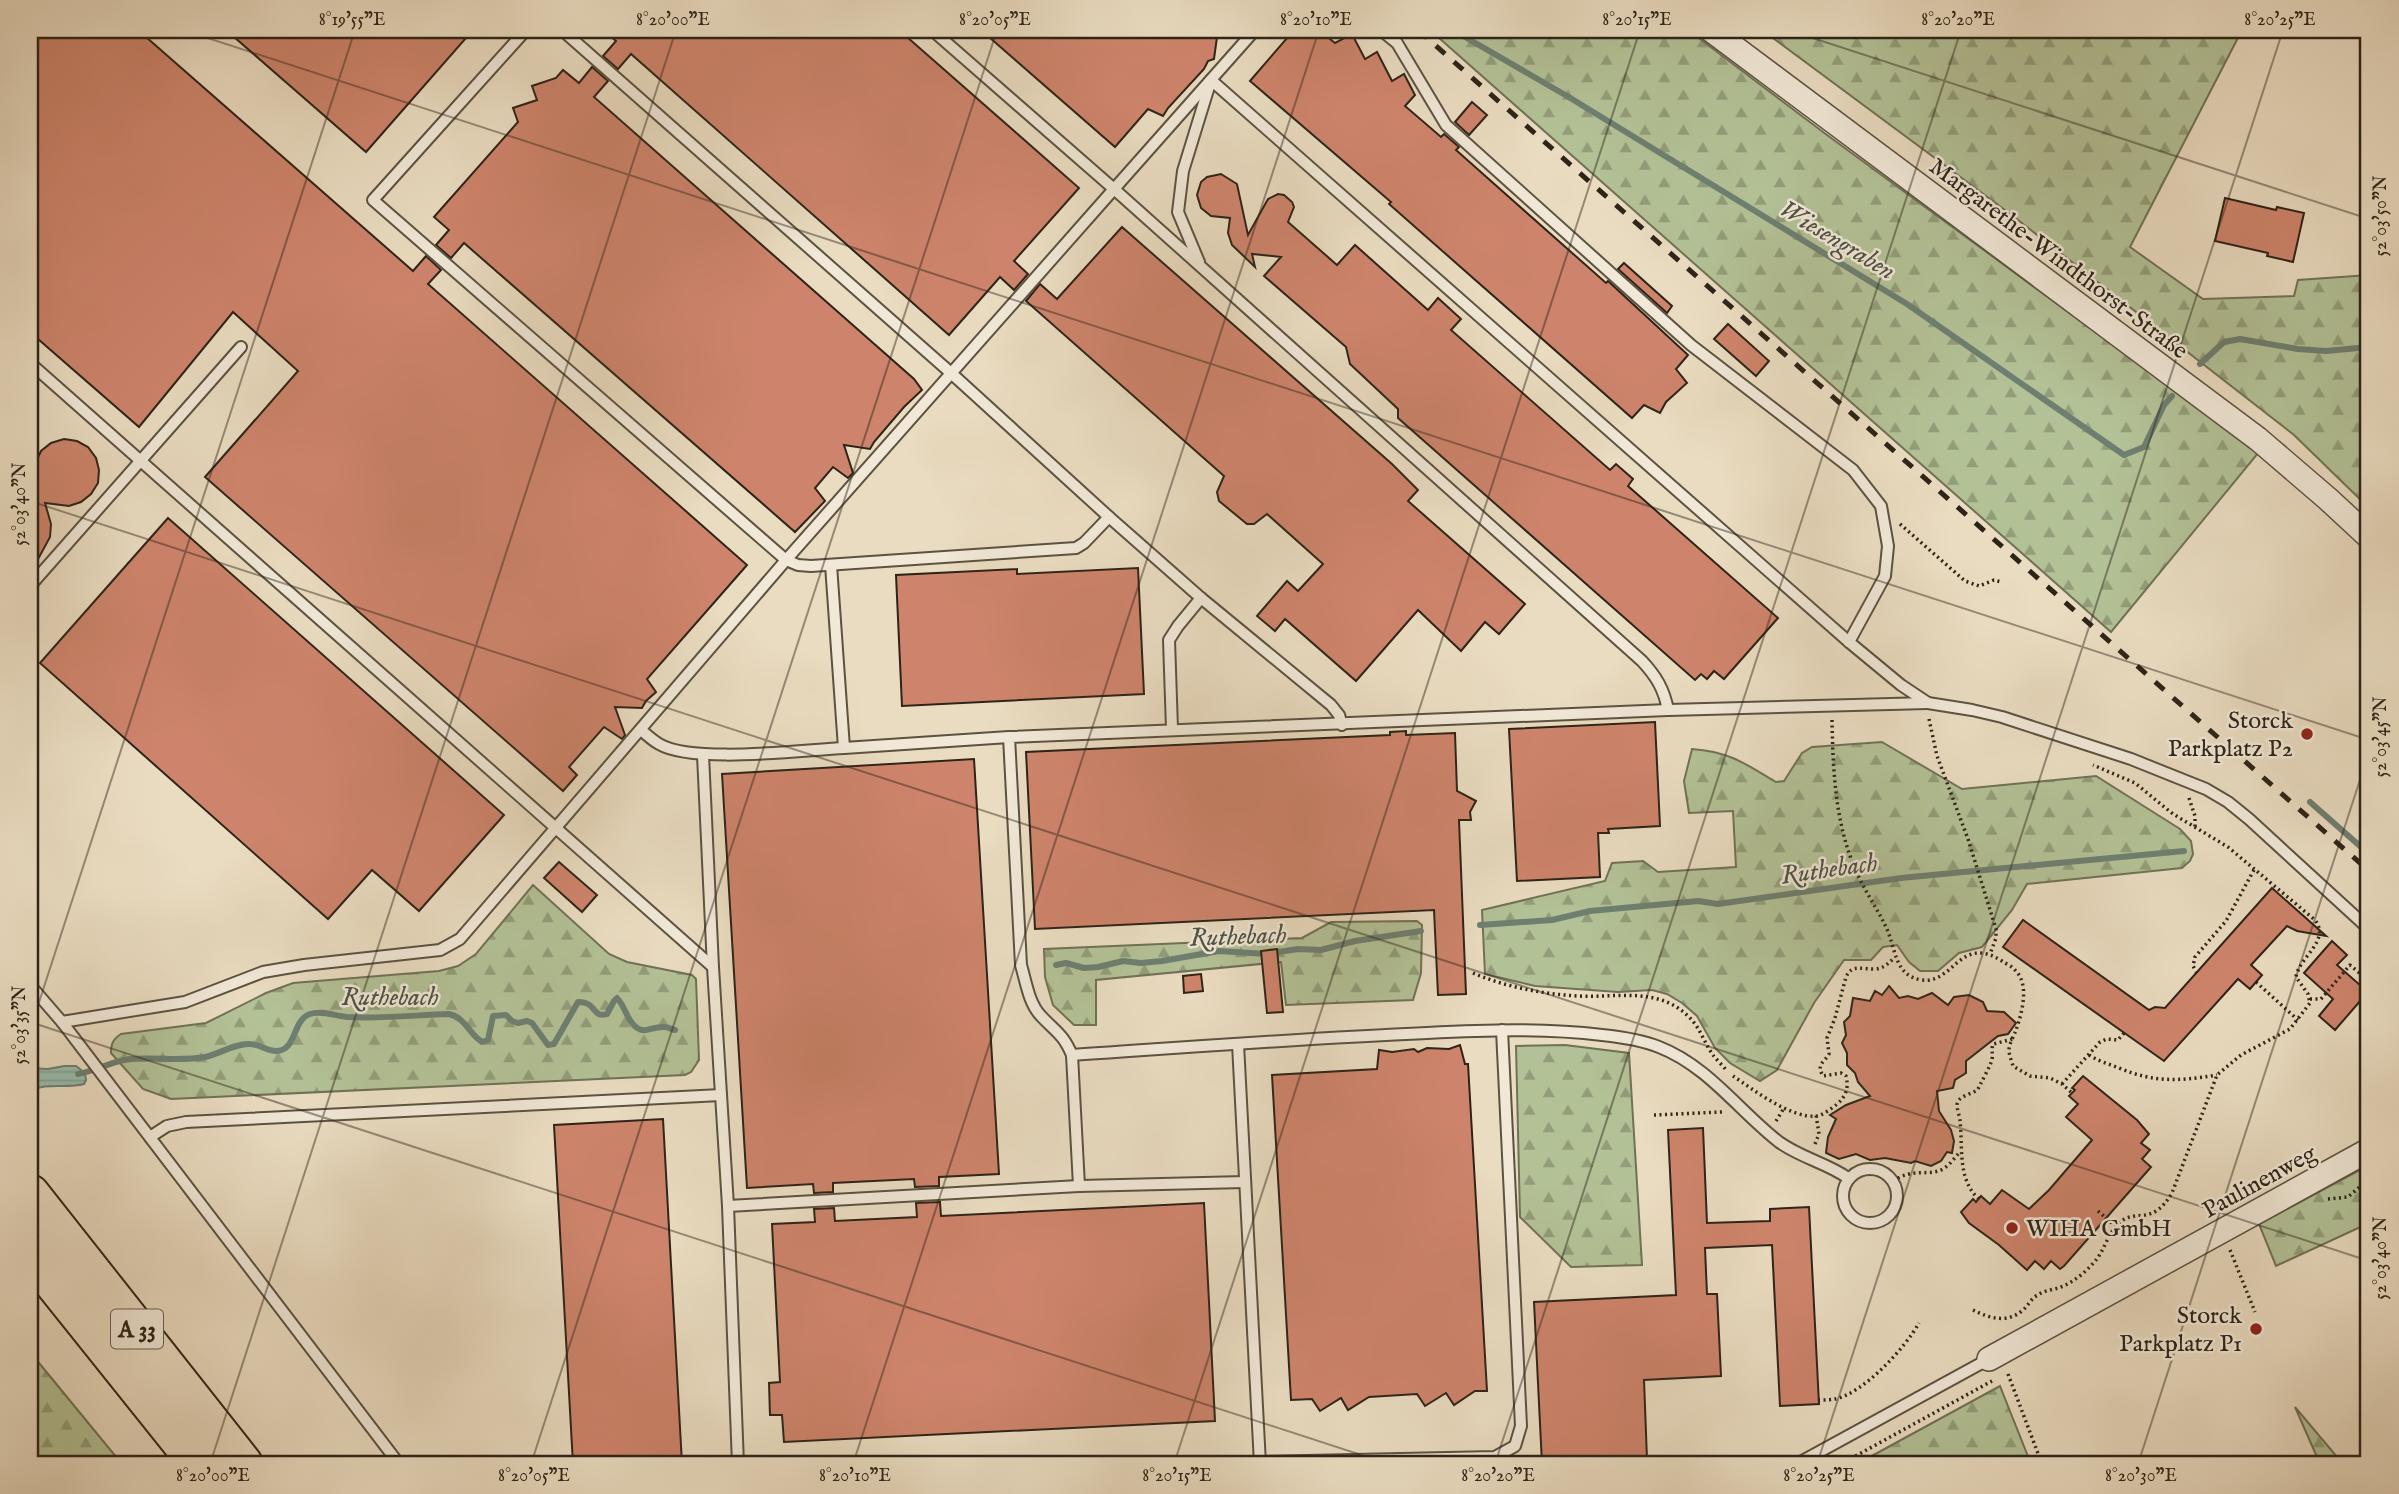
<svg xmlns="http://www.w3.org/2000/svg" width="2399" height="1494" viewBox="0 0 2399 1494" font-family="'IM FELL English',serif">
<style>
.forest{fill:url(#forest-firs);stroke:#707257;stroke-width:2}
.water{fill:url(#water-rules);stroke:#6e7f71;stroke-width:2}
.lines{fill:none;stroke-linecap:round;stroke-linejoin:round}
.stream{stroke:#6e7f71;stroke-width:6}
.building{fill:#ce846c;stroke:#2d2418;stroke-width:2}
.lane-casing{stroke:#5c5242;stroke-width:14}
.street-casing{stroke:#5c5242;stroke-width:26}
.highway-casing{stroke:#2d2418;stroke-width:42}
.path{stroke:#2d2418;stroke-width:3.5;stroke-dasharray:2 3.5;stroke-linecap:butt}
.lane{stroke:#f1e8d7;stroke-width:10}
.street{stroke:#f1e8d7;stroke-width:23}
.highway{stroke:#eadcc1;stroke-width:38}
.rail{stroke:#2d2418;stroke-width:5;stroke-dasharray:12 12;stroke-linecap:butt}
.ticks{fill:none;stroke:#2d2418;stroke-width:2;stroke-opacity:0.45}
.poi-dot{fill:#8f2418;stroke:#f1e8d7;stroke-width:2.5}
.labels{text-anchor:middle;stroke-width:5;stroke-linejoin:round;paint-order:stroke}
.shield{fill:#f1e8d7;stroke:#685f51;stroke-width:2}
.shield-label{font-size:23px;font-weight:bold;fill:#2d2418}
.street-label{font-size:24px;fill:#2d2418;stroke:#f1e8d7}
.poi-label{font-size:24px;fill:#2d2418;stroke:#f1e8d7;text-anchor:end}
.water-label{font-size:26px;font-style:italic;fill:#4d5245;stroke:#f1e8d7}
.neatline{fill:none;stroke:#2d2418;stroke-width:2.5}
.ticks-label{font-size:18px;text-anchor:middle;fill:#2d2418}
</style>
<defs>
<pattern id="forest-firs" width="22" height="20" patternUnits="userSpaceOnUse" patternTransform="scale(1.75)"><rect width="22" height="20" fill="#b3c196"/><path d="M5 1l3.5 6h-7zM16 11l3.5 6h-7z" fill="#929d79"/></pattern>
<pattern id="water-rules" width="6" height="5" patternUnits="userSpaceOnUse" patternTransform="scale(1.75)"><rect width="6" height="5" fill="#99bcad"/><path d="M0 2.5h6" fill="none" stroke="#84a194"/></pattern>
</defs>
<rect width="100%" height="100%" fill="#eadcc1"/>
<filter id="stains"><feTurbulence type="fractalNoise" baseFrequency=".00286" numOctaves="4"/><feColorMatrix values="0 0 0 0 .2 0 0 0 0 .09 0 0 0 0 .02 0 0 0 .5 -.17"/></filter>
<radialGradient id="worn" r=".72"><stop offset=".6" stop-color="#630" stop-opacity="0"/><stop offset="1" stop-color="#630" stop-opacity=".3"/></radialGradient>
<g class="forest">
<path d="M1430,30H1688L1827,135L2259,452L2111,632Z"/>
<path d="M1762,30H2242L2130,247L2203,299L2294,296L2298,280L2369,275V508L2294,435L2009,213Z"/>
<path d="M1882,742L1962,789L2096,776L2180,829L2191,841L2193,854L2190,861L2182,868L2027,884L2012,910L1982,947L1959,953L1938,971H1920L1909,962L1897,945L1883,947L1871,960H1844L1814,1003L1777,1070L1760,1081L1730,1063L1715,1048L1697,1016L1682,1003L1667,994L1652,990L1618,992L1535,986L1485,974L1482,910L1605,881L1612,863L1643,861L1658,872L1736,867L1733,811L1689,813L1684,781L1692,749C1730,752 1744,763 1776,782L1784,781L1802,753L1812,747Z"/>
<path d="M533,885L609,954L627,962L692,975L696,979L699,1060L691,1072L685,1075L171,1099L143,1089L111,1053C111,1044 113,1039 121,1034L206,1023L266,993L293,983L439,971L458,966L476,954Z"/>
<path d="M1417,921L1422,925L1421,973L1413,1000L1286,1005L1281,962L1096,980V1025H1074L1053,1005L1045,977L1044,949L1302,938L1331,922Z"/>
<path d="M1565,1045L1629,1053L1642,1265L1571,1267L1520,1217L1516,1046Z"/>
<path d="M2369,1165V1223L2276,1266L2259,1224Z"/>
<path d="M30,1352L122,1464H30Z"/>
<path d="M2000,1386L2031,1464H1857Z"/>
<path d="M2295,1407L2343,1464H2320Z"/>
</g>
<path class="water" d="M64,1066H76L85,1073L86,1080L84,1084C65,1089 47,1082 30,1091V1068L48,1069Z"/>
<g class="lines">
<g class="stream">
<path d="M1453,30L1567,96L1907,304L2124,455L2144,447L2164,405L2172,396"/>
<path d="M2200,364L2224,342L2240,339L2298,349L2326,351L2369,347"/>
<path d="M2310,802L2369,854"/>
<path d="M1480,925L1552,920L1590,911L1698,901L1718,904L1901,878L2184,851"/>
<path d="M1056,965L1066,963L1084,968L1098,967L1123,961L1141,963L1162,961L1219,951L1266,954L1298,949L1321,950L1355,941L1421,931"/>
<path d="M78,1074C94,1071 109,1063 124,1060C151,1056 179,1062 205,1057C219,1054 236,1043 250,1044C259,1044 267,1051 276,1051C297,1051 292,1020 310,1014C322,1010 335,1016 347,1017C381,1019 416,1015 449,1014C466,1018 468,1033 482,1042L488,1040L493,1016L506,1015L512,1021L518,1023L527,1021L532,1023L548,1045L554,1044L578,1002C597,1001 592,1019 607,1014L614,1001L617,998C624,1005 626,1016 632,1023C643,1037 651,1026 664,1027C668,1027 671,1029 675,1030"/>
</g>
</g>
<g class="building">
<path d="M30,30H138L413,271L426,256L441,270L428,284L747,565L647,679L656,692L646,701L642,708L615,707L625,735L622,739L604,727L569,767L577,775L563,791L205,477L298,371L233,312L139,427L30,332Z"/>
<path d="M226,30H473L366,152Z"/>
<path d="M603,30H899L1079,188L1014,261L1028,274L1014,290L1000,277L949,335L631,54L618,69L603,56L616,41Z"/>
<path d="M981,30H1218L1214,59L1208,61L1204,69L1168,108L1163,116L1148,109L1115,147Z"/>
<path d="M1294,30H1319L1335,43L1352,34L1365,59L1377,52L1392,81L1404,74L1415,95L1405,106L1441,137L1444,134L1459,147L1456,150L1606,283L1608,281L1688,355L1676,369L1687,383L1666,402L1660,413L1644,405L1632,418L1389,204L1391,202L1250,81Z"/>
<path d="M592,67L608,81L594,97L914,379L922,390L904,407L874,442L870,449L844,445L853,473L848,478L833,467L815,488L825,501L795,532L464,243L451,258L436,245L449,230L434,217L518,122L513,108L537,100L532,86L556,78L563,70L579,83Z"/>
<path d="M1472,102L1487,115L1469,135L1455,122Z"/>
<path d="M1221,174L1237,184L1248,235L1268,199L1278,194L1284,195L1292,202L1294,207L1288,222L1337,265L1355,245L1428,310L1438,298L1461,319L1451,330L1610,470L1616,464L1633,479L1628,486L1778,618L1724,679L1714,671L1707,679L1701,674L1695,680L1398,418V409L1350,364L1346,347L1264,276L1281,257L1252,254L1255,267L1232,245L1228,233L1230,218L1211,216L1201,208L1197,195L1201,182L1207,177Z"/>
<path d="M2225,198L2276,210L2277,207L2304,213L2293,262L2267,256L2268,253L2215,241Z"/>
<path d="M1122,227L1392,464L1418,490L1408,501L1525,604L1499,634L1485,622L1461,651L1418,610L1356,681L1285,619L1275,631L1257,616L1287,581L1298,591L1323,564L1267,514L1254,524H1247L1219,501L1217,492L1224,476L1026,301L1040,284L1057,299Z"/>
<path d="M1624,263L1672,306L1667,313L1618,269Z"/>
<path d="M1728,324L1769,361L1756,376L1714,339Z"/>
<path d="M64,439L77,441L88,447L96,458L99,470L98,483L91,494L81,502L69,506L45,503L51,524L50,537L30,574V467L34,466L41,451L51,443Z"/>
<path d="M168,518L504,815L419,911L372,870L328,919L40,663Z"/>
<path d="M1138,568L1144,694L902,706L896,575L1017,569V574Z"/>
<path d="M1655,722L1660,826L1608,829L1609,833H1598L1600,877L1517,881L1509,729Z"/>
<path d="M1406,731V735L1455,733L1457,791L1476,801L1470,812L1471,820H1459L1466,994L1438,995L1434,910L1035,929L1026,752L1390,735V732Z"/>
<path d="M974,759L999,1174L939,1177V1186L915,1187L914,1179L833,1183V1192L814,1193L813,1184L747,1188L722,774Z"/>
<path d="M559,862L597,895L582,912L544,878Z"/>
<path d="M2272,888L2326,936L2297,931L2287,926L2251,965L2262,975L2250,989L2238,979L2164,1061L2003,947L2023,920L2149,1010L2155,1007L2165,1008Z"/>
<path d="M2332,941L2347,955L2337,965L2368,992L2335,1030L2319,1016L2333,999L2304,973Z"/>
<path d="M1277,949L1283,1012L1267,1013L1261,951Z"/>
<path d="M1201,974L1203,991L1184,993L1183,976Z"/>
<path d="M1889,986L1899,998L1908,996L1918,999L1932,993L1948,1005L1954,997L1969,995L1983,1002L1987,1011L2004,1012L2016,1023L2008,1034L1998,1036L1966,1061V1073L1955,1080L1953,1088L1937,1091L1939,1111L1951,1130L1954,1141L1952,1153L1947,1152L1941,1161L1931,1166L1915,1161L1911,1163L1885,1158L1870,1160L1856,1154L1839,1159L1826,1153L1828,1137L1836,1119L1830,1115L1846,1105L1870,1096L1858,1082L1855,1073L1847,1065V1053L1842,1043L1846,1035L1844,1022L1850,1016L1853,998L1870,1001L1875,991L1882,995Z"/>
<path d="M1460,1045L1465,1064H1468L1487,1391H1475L1454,1405L1446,1393L1425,1406L1417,1394L1369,1397L1348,1410L1341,1398L1320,1411L1312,1399L1291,1400L1272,1075L1377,1069L1379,1050L1392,1052L1414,1049L1418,1052L1427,1048L1449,1049Z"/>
<path d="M2083,1076L2137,1120L2149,1134L2141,1143L2150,1150L2142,1159L2151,1167L2064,1266L2060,1269L2051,1261L2044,1269L2035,1261L2027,1270L1999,1245L1969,1223L1961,1212L1973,1199L1976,1202L1981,1196L1990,1204L2002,1190L2029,1209L2049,1190L2092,1140L2066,1117L2078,1104L2069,1096L2075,1090L2072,1088Z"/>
<path d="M663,1119L682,1464H573L554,1125Z"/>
<path d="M1703,1128L1707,1223L1770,1221V1209L1809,1207L1819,1404L1780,1406L1772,1245L1705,1248L1707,1294H1717L1721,1376L1644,1380L1647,1459L1542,1464L1534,1302L1676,1295L1668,1130Z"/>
<path d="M940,1202L941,1216L1204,1203L1215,1421L784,1442L782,1415H770L769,1383L780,1382L772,1224L815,1222L814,1209L834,1208L835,1221L917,1217L916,1203Z"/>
</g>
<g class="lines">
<g class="lane-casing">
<g id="lane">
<path d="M526,30L373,200L786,560L798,565L811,566L1076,548L1084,543L1109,517L951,373L562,30"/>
<path d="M932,30L1114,189L1255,30"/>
<path d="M1381,30L1397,43L1446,125L1691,345L1853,470L1881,506L1888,546L1885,576L1849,642"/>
<path d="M1199,262L1178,212L1183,171L1211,80L1849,642L1901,685L1928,703L1972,710L2002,717L2131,759L2206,789L2228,802L2249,819L2369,929"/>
<path d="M30,363L713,967"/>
<path d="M1109,517L1201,598L1331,705L1339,715L1342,725"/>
<path d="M831,565L844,748L1009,737"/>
<path d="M30,586L241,347"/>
<path d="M1172,729L1169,640L1178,626L1201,598"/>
<path d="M641,730C647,735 652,740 659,744C693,764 801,750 844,748"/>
<path d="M703,755L713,967L728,1206L738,1464"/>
<path d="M30,985L62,1022L185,1002L263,972L304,965L440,950L460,939L786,560L1114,189L1642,661C1656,676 1664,689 1668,710"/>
<path d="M62,1022L399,1464"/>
<path d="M1238,1044L1260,1464"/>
<path d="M1072,1055L1079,1186"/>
<path d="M150,1137L167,1126L186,1122L721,1095"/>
<circle cx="1870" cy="1196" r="27"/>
<path d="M1848,1178C1827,1163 1801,1158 1779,1142C1739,1111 1708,1066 1659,1047C1642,1040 1621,1037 1602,1035C1544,1028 1486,1030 1427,1033C1309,1038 1190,1047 1072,1055C1063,1034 1056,1032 1041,1016C1029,1004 1026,982 1021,965L1009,737L1668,710L1928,703"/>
<path d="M728,1206L1079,1186L1245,1182"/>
<path d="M1260,1462L1495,1457L1515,1446L1521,1426L1502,1030"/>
<path d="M1797,1464L1989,1359"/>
</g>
</g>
<g class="street-casing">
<g id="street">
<path d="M1711,30L2258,439L2328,499L2369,537"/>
<path d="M1989,1359L2369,1150"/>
</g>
</g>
<g class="highway-casing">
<g id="highway">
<path d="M30,1194L243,1464"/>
<path d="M30,1253L199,1464"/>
</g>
</g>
<g class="path">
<path d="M1900,524L1965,581L1979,586L1994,580L2001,582"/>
<path d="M1929,719L1937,756L1968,839L1996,929V938L1990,954"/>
<path d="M1832,720C1833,771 1835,823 1856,871C1864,890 1877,908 1886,927C1896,948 1894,976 1922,980C1954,984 1960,934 2002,961C2006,964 2012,966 2015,970C2030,984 2022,1013 2016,1030C2014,1036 2009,1044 2009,1050C2009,1055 2012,1062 2013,1066L2030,1076L2050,1078L2062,1084L2072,1093"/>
<path d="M2189,798L2195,816V827"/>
<path d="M1473,973C1506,987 1542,994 1578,996C1618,998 1659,986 1690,1018C1700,1028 1705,1044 1713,1055C1717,1060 1723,1066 1727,1071"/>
<path d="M2197,973L2193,966L2195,957L2226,921L2255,868"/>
<path d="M2256,982L2298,1020"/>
<path d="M2310,999H2321L2350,965L2369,981"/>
<path d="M2089,1055C2098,1061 2109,1064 2119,1068C2155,1083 2179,1081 2217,1075"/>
<path d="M1733,1076C1754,1090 1791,1119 1817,1116C1823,1115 1831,1109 1836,1105C1846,1097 1849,1088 1846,1076L1841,1073L1823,1076C1816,1064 1824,1063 1829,1054L1827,1038L1835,1018L1846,977C1852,963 1863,970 1876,969C1884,968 1889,963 1895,957"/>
<path d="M2062,1084L2100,1042L2107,1039L2118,1040L2124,1033"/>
<path d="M1654,1115L1722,1112"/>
<path d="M1776,1121L1784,1108"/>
<path d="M1815,1144L1819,1134L1816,1115"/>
<path d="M1893,1181C1914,1167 1927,1177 1943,1169C1950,1165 1955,1157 1960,1152"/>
<path d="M1979,1199C1957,1180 1963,1146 1960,1121C1960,1117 1957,1110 1957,1105C1958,1095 1972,1095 1978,1089C1979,1087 1992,1062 1992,1060C1993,1054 1991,1050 1993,1044L2013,1039"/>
<path d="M2328,1199L2348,1197L2369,1179"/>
<path d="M2098,1211L2116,1227"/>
<path d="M2230,1250L2255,1312"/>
<path d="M1973,1310C1989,1318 2007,1324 2023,1310C2028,1306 2031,1298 2038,1295C2043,1291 2051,1290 2058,1288C2073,1283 2086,1272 2096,1260C2105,1249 2108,1233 2119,1223C2137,1207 2151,1228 2172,1193L2217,1075L2241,1055L2290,1029L2310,1003L2308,994L2296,977C2299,957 2331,941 2315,920L2228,847L2173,814L2135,783L2093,765"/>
<path d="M2008,1374L2042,1464"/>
<path d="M1818,1400C1824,1400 1830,1400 1835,1399C1864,1393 1905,1348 1919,1323"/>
<path d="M1841,1464L1992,1381"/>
</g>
<use href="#lane" class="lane"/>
<use href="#street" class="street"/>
<use href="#highway" class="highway"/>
<path class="rail" d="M1418,30L2369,871"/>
</g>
<path class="ticks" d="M183,30L2369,740M1788,30L2369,219M30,41L33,30M30,501L2369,1261M30,1022L1389,1464M30,1030L355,30M210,1464L676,30M531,1464L997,30M853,1464L1319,30M1174,1464L1640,30M1495,1464L1961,30M1817,1464L2283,30M2138,1464L2369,752"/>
<g class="poi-dot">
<circle cx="2307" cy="734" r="7"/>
<circle cx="2012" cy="1228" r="7"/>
<circle cx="2256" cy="1329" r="7"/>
</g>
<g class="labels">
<rect class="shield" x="111" y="1309.5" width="52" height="39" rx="5"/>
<g class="shield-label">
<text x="137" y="1337">A 33</text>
</g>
<g class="street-label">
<text transform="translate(2059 258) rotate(37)" y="8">Margarethe-Windthorst-Straße</text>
<text transform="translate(2259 1181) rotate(-29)" y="8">Paulinenweg</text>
</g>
<g class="poi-label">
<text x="2293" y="728">Storck<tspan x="2293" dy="28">Parkplatz P2</tspan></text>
<text x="2026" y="1236" text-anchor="start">WIHA GmbH</text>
<text x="2242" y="1323">Storck<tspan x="2242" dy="28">Parkplatz P1</tspan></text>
</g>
<g class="water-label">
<text transform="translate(1838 239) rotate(31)" y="9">Wiesengraben</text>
<text transform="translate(1829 868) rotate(-8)" y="9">Ruthebach</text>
<text transform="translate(1238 935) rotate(-2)" y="9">Ruthebach</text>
<text x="390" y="1005">Ruthebach</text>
</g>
</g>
<rect width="2399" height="1494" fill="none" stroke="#eadcc1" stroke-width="77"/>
<rect x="38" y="38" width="2322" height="1418" class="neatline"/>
<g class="ticks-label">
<text x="352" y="25">8°19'55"E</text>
<text x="673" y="25">8°20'00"E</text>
<text x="995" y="25">8°20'05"E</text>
<text x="1316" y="25">8°20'10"E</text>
<text x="1637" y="25">8°20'15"E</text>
<text x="1958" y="25">8°20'20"E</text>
<text x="2280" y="25">8°20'25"E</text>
<text transform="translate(2380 216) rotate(-90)" y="6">52°03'50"N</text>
<text transform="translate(19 504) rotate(-90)" y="6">52°03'40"N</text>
<text transform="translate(2380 737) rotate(-90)" y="6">52°03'45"N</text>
<text transform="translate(19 1025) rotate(-90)" y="6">52°03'35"N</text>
<text transform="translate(2380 1258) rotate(-90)" y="6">52°03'40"N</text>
<text x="213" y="1481">8°20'00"E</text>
<text x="534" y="1481">8°20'05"E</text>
<text x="855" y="1481">8°20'10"E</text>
<text x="1177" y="1481">8°20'15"E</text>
<text x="1498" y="1481">8°20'20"E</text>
<text x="1819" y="1481">8°20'25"E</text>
<text x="2141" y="1481">8°20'30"E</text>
</g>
<rect width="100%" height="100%" filter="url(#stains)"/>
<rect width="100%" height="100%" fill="url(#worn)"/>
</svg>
